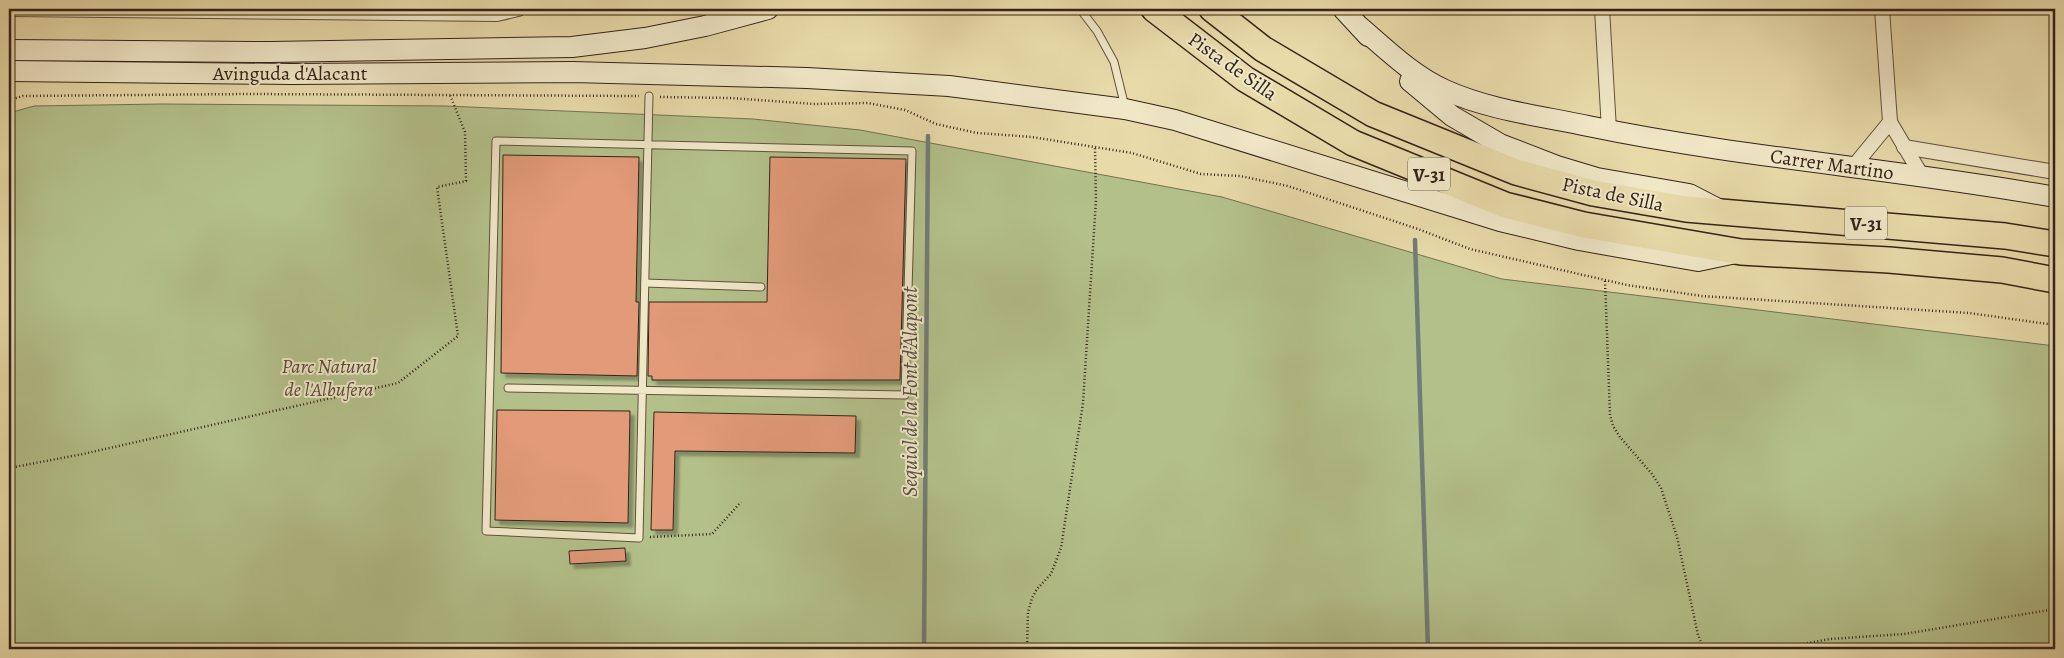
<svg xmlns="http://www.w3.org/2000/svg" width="2064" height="658" viewBox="0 0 2064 658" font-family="Alegreya,serif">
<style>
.green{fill:#b3c08a;stroke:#747152}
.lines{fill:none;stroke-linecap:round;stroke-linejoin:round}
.stream{stroke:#727c76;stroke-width:4.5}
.building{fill:#e29a78;stroke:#34221a;filter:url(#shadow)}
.lane-casing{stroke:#61503e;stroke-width:9}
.street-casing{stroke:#61503e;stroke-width:16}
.secondary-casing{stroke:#34221a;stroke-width:22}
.highway-casing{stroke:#34221a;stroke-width:28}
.path{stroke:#34221a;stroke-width:2.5;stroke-dasharray:1 2.5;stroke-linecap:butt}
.lane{stroke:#f0e7c7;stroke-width:7}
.street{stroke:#f0e7c7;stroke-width:14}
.secondary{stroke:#f0e7c7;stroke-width:20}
.highway{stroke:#e8daa9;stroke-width:25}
.labels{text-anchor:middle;stroke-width:4;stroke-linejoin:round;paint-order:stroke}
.shield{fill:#f0e7c7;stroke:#6c5d4e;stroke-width:1}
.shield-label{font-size:19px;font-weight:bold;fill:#34221a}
.street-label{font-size:20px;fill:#34221a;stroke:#f0e7c7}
.park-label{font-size:20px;font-style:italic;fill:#544a36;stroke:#f0e7c7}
.water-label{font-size:21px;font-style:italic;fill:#534f48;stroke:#f0e7c7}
</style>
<defs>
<filter id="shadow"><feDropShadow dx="4.5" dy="4.5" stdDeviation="1" flood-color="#0004"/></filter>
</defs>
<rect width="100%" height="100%" fill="#e8daa9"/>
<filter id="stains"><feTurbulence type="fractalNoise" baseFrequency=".004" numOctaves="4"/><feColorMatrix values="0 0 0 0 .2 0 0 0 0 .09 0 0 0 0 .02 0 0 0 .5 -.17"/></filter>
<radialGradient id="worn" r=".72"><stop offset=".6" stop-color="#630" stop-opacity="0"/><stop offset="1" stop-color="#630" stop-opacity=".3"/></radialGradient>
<path class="green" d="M161,104L446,106L753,119L860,130L1222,197L1502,279L2055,346V649H9V113L34,106Z"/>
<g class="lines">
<g class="stream">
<path d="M1415,240L1428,649"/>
<path d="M924,649L928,136"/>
</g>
</g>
<g class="building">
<path d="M503,155L639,157L636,302H639L637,376L501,373Z"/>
<path d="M770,157L906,159L900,380H652V376H648L649,302H767Z"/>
<path d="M497,410L630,411L628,523L495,520Z"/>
<path d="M654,412L856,416L855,453L675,451L673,530H651Z"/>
<path d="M625,548L626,561L570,564L569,551Z"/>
</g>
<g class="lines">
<g class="lane-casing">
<g id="lane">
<path d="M1080,9L1097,31L1114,62L1125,107"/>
<path d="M645,283L761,287"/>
<path d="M508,388L905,395L912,151L496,141L486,531L639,538C642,391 645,244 649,96"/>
</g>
</g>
<g class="street-casing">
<g id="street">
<path d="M9,9L497,14L518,9"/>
<path d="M1602,9L1609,130"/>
<path d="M1882,9L1890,122"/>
<path d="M1904,147L2055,172"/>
<path d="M1853,167L1890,122L1922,176"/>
</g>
</g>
<g class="secondary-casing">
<g id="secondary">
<path d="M1343,9L1368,36"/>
<path d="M1360,27C1386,49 1413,76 1445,90C1489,110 1541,116 1588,126C1742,158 1900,169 2055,197"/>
<path d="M9,50L270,52L572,47L645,38L705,26L768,9"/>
<path d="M9,71L291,74L572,72L807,78L949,86L1125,109L1175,120L1500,221L1579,240L1698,261L1736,253"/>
<path d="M1410,81L1452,116L1500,144L1557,166L1597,178L1689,194L1720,210"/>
</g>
</g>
<g class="highway-casing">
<g id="highway">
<path d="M1154,9L1245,79L1353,143L1505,205L1584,225L1741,252L1889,260L2002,270L2055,280"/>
<path d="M1212,9L1263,49L1373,114L1516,172L1593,193L1686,209L2005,236L2055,244"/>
</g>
</g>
<g class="path">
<path d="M660,97L731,98L813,104L868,103L905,110L936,124L977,133L1032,137L1132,153L1201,174L1240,176L1288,186L1418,229L1470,249L1627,285L1702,296L1969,313L2055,325"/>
<path d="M9,100L23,96L248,94L639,96"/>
<path d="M1605,281L1610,415L1613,426L1620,437L1652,474L1661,488L1677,537L1698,635L1704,649"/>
<path d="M9,468L83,454L398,383L458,336L437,187L466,181L465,132L450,95"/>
<path d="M650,537L712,534L741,502"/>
<path d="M301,649L370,646L378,649"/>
<path d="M1027,649L1028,612L1032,598L1037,589L1051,574L1061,548L1083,403L1096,200L1095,148"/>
<path d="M1776,649L1830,639L1904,634L2055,609"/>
</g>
<use href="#lane" class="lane"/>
<use href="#street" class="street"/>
<use href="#secondary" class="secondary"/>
<use href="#highway" class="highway"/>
</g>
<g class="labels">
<g class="shield">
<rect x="1408" y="157.5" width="42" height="33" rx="4"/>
<rect x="1845" y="206.5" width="42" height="33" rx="4"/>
</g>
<g class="shield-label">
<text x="1429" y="181">V-31</text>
<text x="1866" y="230">V-31</text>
</g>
<g class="street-label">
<text transform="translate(1233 66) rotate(35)" y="7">Pista de Silla</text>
<text x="290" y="80">Avinguda d'Alacant</text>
<text transform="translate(1832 164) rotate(8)" y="7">Carrer Martino</text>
<text transform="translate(1613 194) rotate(12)" y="7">Pista de Silla</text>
</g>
<g class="park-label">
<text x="329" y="373">Parc Natural<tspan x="329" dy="23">de l'Albufera</tspan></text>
</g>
<g class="water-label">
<text transform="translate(910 392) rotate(-90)" y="7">Sequiol de la Font d’Alapont</text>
</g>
</g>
<rect width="2064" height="658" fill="none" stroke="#e8daa9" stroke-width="30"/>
<rect x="10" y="10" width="2044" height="638" fill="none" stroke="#34221a" stroke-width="2.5"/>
<rect x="15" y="15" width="2034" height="628" fill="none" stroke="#34221a"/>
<rect width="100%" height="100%" filter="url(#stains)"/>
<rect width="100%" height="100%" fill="url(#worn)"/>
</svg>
